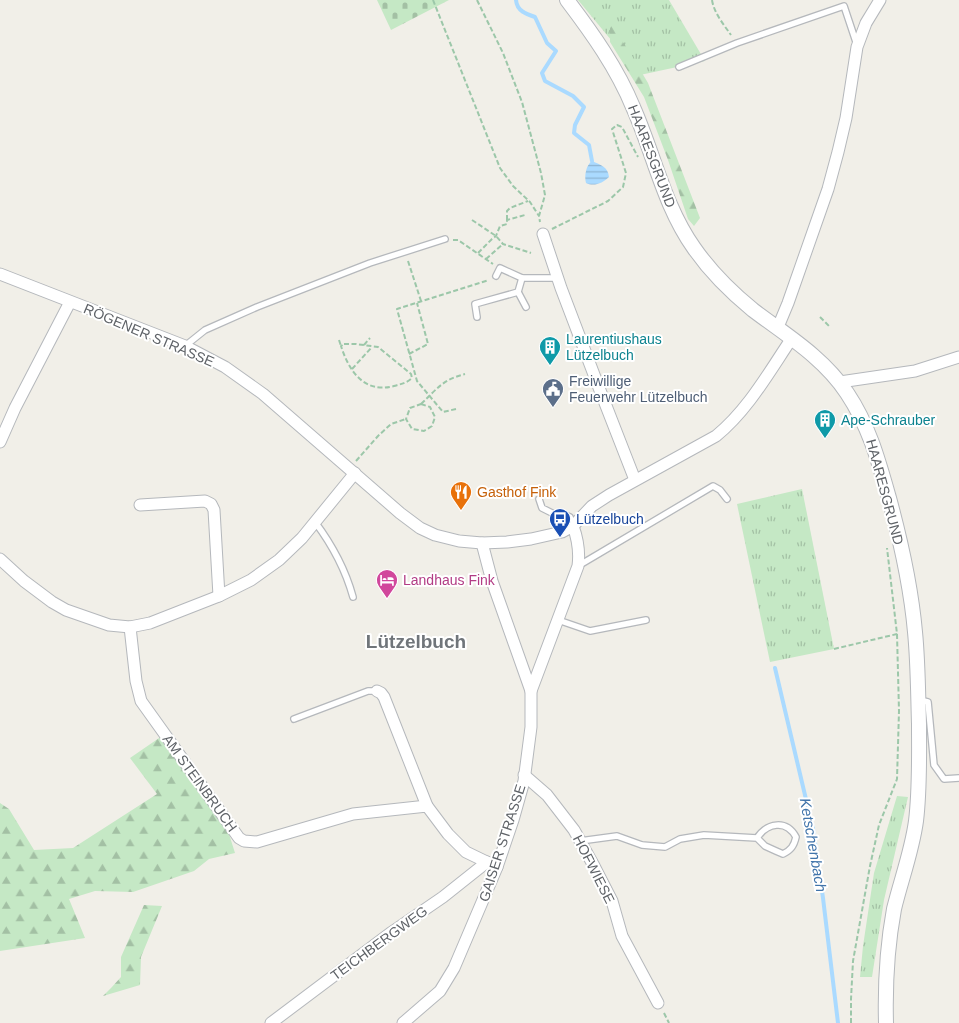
<svg xmlns="http://www.w3.org/2000/svg" width="959" height="1023" viewBox="0 0 959 1023" font-family="Arial,sans-serif">
<style>
.grass{fill:url(#grass-tufts)}
.forest{fill:url(#forest-firs)}
.cemetery{fill:url(#cemetery-stones)}
.water{fill:url(#water-rules)}
.lines{fill:none;stroke-linecap:round;stroke-linejoin:round}
.stream{stroke:#aadaff;stroke-width:4}
.service-casing{stroke:#b5b8bc;stroke-width:8}
.minor-casing{stroke:#b5b8bc;stroke-width:13}
.tertiary-casing{stroke:#b5b8bc;stroke-width:16}
.path{stroke:#9cc7a9;stroke-width:2;stroke-dasharray:5 2.5;stroke-linecap:butt}
.service{stroke:#fff;stroke-width:5.5}
.minor{stroke:#fff;stroke-width:11}
.tertiary{stroke:#fff;stroke-width:14}
.labels{text-anchor:middle;stroke-width:4;stroke-linejoin:round;paint-order:stroke}
.street-label{font-size:14px;fill:#5f6368;stroke:#fff}
.culture-label{font-size:14px;fill:#0d838f;stroke:#fff;text-anchor:start}
.service-label{font-size:14px;fill:#4e5e75;stroke:#fff;text-anchor:start}
.food-label{font-size:14px;fill:#c56008;stroke:#fff;text-anchor:start}
.transit-label{font-size:14px;fill:#164399;stroke:#fff;text-anchor:start}
.hotel-label{font-size:14px;fill:#b23c85;stroke:#fff;text-anchor:start}
.water-label{font-size:15px;font-style:italic;fill:#4174aa;stroke:#fff}
.district-label{font-size:19px;font-weight:bold;fill:#70757a;stroke:#fff}
</style>
<defs>
<pattern id="grass-tufts" width="24" height="20" patternUnits="userSpaceOnUse" patternTransform="scale(1.25)"><rect width="24" height="20" fill="#c5e8c5"/><path d="M3 7l-1-3M5 7V3M7 7l1-3M15 17l-1-3M17 17v-4M19 17l1-3" fill="none" stroke="#a3c0a4"/></pattern>
<pattern id="forest-firs" width="22" height="20" patternUnits="userSpaceOnUse" patternTransform="scale(1.25)"><rect width="22" height="20" fill="#c5e8c5"/><path d="M5 1l3.5 6h-7zM16 11l3.5 6h-7z" fill="#a3c0a4"/></pattern>
<pattern id="cemetery-stones" width="16" height="16" patternUnits="userSpaceOnUse" patternTransform="scale(1.25)"><rect width="16" height="16" fill="#c5e8c5"/><path d="M2 7V4a2 2 0 0 1 4 0v3zM10 15v-3a2 2 0 0 1 4 0v3z" fill="#a3c0a4"/></pattern>
<pattern id="water-rules" width="6" height="5" patternUnits="userSpaceOnUse" patternTransform="scale(1.25)"><rect width="6" height="5" fill="#aadaff"/><path d="M0 2.5h6" fill="none" stroke="#8eb4d2"/></pattern>
</defs>
<rect width="100%" height="100%" fill="#f1efe8"/>
<g class="grass">
<path d="M578,0H669L705,61L640,75Z"/>
<path d="M802,489L834,649L770,662L737,504Z"/>
<path d="M897,796L908,797L884,900L872,977H860L863,946L874,873Z"/>
</g>
<g class="forest">
<path d="M610,23L629,51L648,83L700,218L694,226L688,219L668,160L644,97L610,42Z"/>
<path d="M162,736L229,834L235,853L209,859L194,871L133,892L95,891L69,899L85,938L0,951V803L9,809L34,850L73,848L157,794L130,758Z"/>
<path d="M144,905L162,906L141,957L140,985L103,996L111,988L121,977V957Z"/>
</g>
<path class="cemetery" d="M377,0H449L391,30Z"/>
<path class="water" d="M592,161C601,165 608,167 609,177C603,183 594,187 586,183C584,176 586,165 592,161Z"/>
<g class="lines">
<g class="stream">
<path d="M516,0C517,11 526,14 535,17L547,43L556,51L542,73L545,81L573,96L584,107L575,125L574,133L589,145L592,161"/>
<path d="M775,668L813,829L823,898L838,1023"/>
</g>
<g class="service-casing">
<g id="service">
<path d="M679,67L737,43L844,6L857,45"/>
<path d="M496,276L500,268L522,278"/>
<path d="M518,292L526,307"/>
<path d="M477,317L475,304L518,292L522,278H558"/>
<path d="M185,346L205,330L257,307L370,263L445,239"/>
<path d="M539,499L542,508L556,515H565L570,517L573,526"/>
<path d="M315,522C333,546 345,568 353,597"/>
<path d="M578,566L713,486L720,490L727,499"/>
<path d="M558,620L590,631L646,620"/>
<path d="M919,700L928,702L934,765L944,779L959,778"/>
<path d="M294,719L368,691H377"/>
<path d="M580,841L617,836L642,845L665,847L680,839L704,835L757,838L765,846L776,851L783,854C791,850 794,846 796,837C786,819 767,823 757,838"/>
</g>
</g>
<g class="minor-casing">
<g id="minor">
<path d="M543,234L561,288L596,380L635,480"/>
<path d="M0,274L185,346L225,367L263,394L400,513L420,528L435,535L459,541L482,543L507,542L531,539L562,532L573,526L592,506L609,495L716,436C748,410 769,372 792,338"/>
<path d="M778,327L788,303L828,189L838,152L846,118L857,47L866,23L880,0"/>
<path d="M840,382L915,371L959,357"/>
<path d="M0,442L15,408L70,302"/>
<path d="M140,505L205,501L211,504L214,510L219,596"/>
<path d="M482,543L492,581L531,691"/>
<path d="M0,559L24,581L52,602L66,610L109,625L130,627L150,623L219,596L251,580L279,560L302,538L355,473"/>
<path d="M130,627L136,681L141,701L239,838L244,841L257,842L353,814L427,806L448,834L466,852L497,867"/>
<path d="M377,691L381,693L384,697L427,806"/>
<path d="M524,775L547,795L574,830L594,866L612,901L622,936L658,1003"/>
<path d="M271,1023L392,932L443,897L487,862"/>
<path d="M403,1023L440,991L454,968L497,867L513,820L524,781L531,727V691L578,566C580,551 578,540 573,526"/>
</g>
</g>
<g class="tertiary-casing">
<path id="tertiary" d="M567,0C592,33 617,68 633,107C654,154 664,206 694,248C710,271 731,292 753,310C786,335 823,357 847,393C869,426 878,459 889,498C901,542 911,587 915,632C918,662 918,693 919,724C919,756 920,788 916,821C912,851 901,880 894,909C887,947 885,985 886,1023"/>
</g>
<g class="path">
<path d="M433,0L500,168L513,186L530,202L539,216"/>
<path d="M477,0L503,53L522,102L541,173L545,195L539,216L540,222"/>
<path d="M712,0C714,13 724,25 731,35"/>
<path d="M472,220L496,236L503,244L531,253"/>
<path d="M507,220V211L510,208L528,201"/>
<path d="M552,229L608,201L623,187L626,173L612,129L617,125L622,127L638,157"/>
<path d="M453,240H458L493,264"/>
<path d="M478,253L492,239L496,236L500,226L507,224V220L525,215"/>
<path d="M486,259L503,244"/>
<path d="M408,261L421,301"/>
<path d="M820,317L830,327"/>
<path d="M339,340L341,346"/>
<path d="M344,344H356L378,347L411,374L412,378C407,383 401,384 394,386C364,394 349,371 341,346Z"/>
<path d="M364,345L370,338"/>
<path d="M409,354L428,344L417,303"/>
<path d="M352,369L372,347"/>
<path d="M421,404L430,407L435,417L432,426L424,431L412,429L406,419L410,408Z"/>
<path d="M421,404C438,388 442,380 465,374"/>
<path d="M456,409L443,412L417,381L397,309L489,280"/>
<path d="M356,461L378,436L391,424L406,419"/>
<path d="M834,649L897,634"/>
<path d="M664,1013L669,1023"/>
<path d="M851,1023V999L853,961L870,866L879,825L897,779L899,711L897,634L887,548"/>
</g>
<use href="#service" class="service"/>
<use href="#minor" class="minor"/>
<use href="#tertiary" class="tertiary"/>
</g>
<defs>
<g id="building-pin" transform="scale(1.125)"><path d="M0 17L-7.5 6A9.5 9.5 0 1 1 7.5 6Z" fill="#0f9aa8" stroke="#fff"/><path d="M-4-6H4V6H1V3H-1V6H-4ZM-2.5-4.3h1.7v1.8h-1.7ZM.8-4.3h1.7v1.8H.8ZM-2.5-1h1.7V.8h-1.7ZM.8-1h1.7V.8H.8Z" fill="#fff"/></g>
<g id="civic-pin" transform="scale(1.125)"><path d="M0 17L-7.5 6A9.5 9.5 0 1 1 7.5 6Z" fill="#5c6f8a" stroke="#fff"/><path d="M-.6-6.5H3V-4.5H.6V-3L4-1V1h2V6H-6V1h2V-1L-.6-3ZM-1.2 2.5V6h2.4V2.5Z" fill="#fff"/></g>
<g id="restaurant-pin" transform="scale(1.125)"><path d="M0 17L-7.5 6A9.5 9.5 0 1 1 7.5 6Z" fill="#e8710a" stroke="#fff"/><path d="M-5-6h1v4h1v-4h1v4h1v-4h1v5L-1.5 .5V6h-2V.5L-5-1ZM5-6V6H3V1.5H1.5Q1.5-4 5-6Z" fill="#fff"/></g>
<g id="bus-pin" transform="scale(1.125)"><path d="M0 17L-7.5 6A9.5 9.5 0 1 1 7.5 6Z" fill="#1a4fb4" stroke="#fff"/><path d="M-5-6H5V4H4V6H2V4H-2V6H-4V4H-5ZM-3.5-4V0h7V-4ZM-3.5 1.2v1.5H-2V1.2ZM2 1.2v1.5H3.5V1.2Z" fill="#fff"/></g>
<g id="hotel-pin" transform="scale(1.125)"><path d="M0 17L-7.5 6A9.5 9.5 0 1 1 7.5 6Z" fill="#d1479c" stroke="#fff"/><path d="M-6-4.5h1.5V1H6V5H4.5V3h-9V5H-6ZM-4 0a1.8 1.8 0 1 1 3.6 0ZM.5 0V-2.5h3Q6-2.5 6 0Z" fill="#fff"/></g>
</defs>
<g fill-rule="evenodd">
<use href="#building-pin" x="550" y="347"/>
<use href="#civic-pin" x="553" y="389"/>
<use href="#building-pin" x="825" y="420"/>
<use href="#restaurant-pin" x="461" y="492"/>
<use href="#bus-pin" x="560" y="519"/>
<use href="#hotel-pin" x="387" y="580"/>
</g>
<g class="labels">
<g class="street-label">
<text transform="translate(652 156) rotate(69)" y="5">HAARESGRUND</text>
<text transform="translate(149 335) rotate(23)" y="5">RÖGENER STRASSE</text>
<text transform="translate(885 492) rotate(75)" y="5">HAARESGRUND</text>
<text transform="translate(200 783) rotate(54)" y="5">AM STEINBRUCH</text>
<text transform="translate(502 843) rotate(-72)" y="5">GAISER STRASSE</text>
<text transform="translate(594 869) rotate(63)" y="5">HOFWIESE</text>
<text transform="translate(379 943) rotate(-36)" y="5">TEICHBERGWEG</text>
</g>
<g class="culture-label">
<text x="566" y="344">Laurentiushaus<tspan x="566" dy="16">Lützelbuch</tspan></text>
<text x="841" y="425">Ape-Schrauber</text>
</g>
<g class="service-label">
<text x="569" y="386">Freiwillige<tspan x="569" dy="16">Feuerwehr Lützelbuch</tspan></text>
</g>
<g class="food-label">
<text x="477" y="497">Gasthof Fink</text>
</g>
<g class="transit-label">
<text x="576" y="524">Lützelbuch</text>
</g>
<g class="hotel-label">
<text x="403" y="585">Landhaus Fink</text>
</g>
<g class="water-label">
<text transform="translate(813 845) rotate(80)" y="5">Ketschenbach</text>
</g>
<g class="district-label">
<text x="416" y="648">Lützelbuch</text>
</g>
</g>
</svg>
